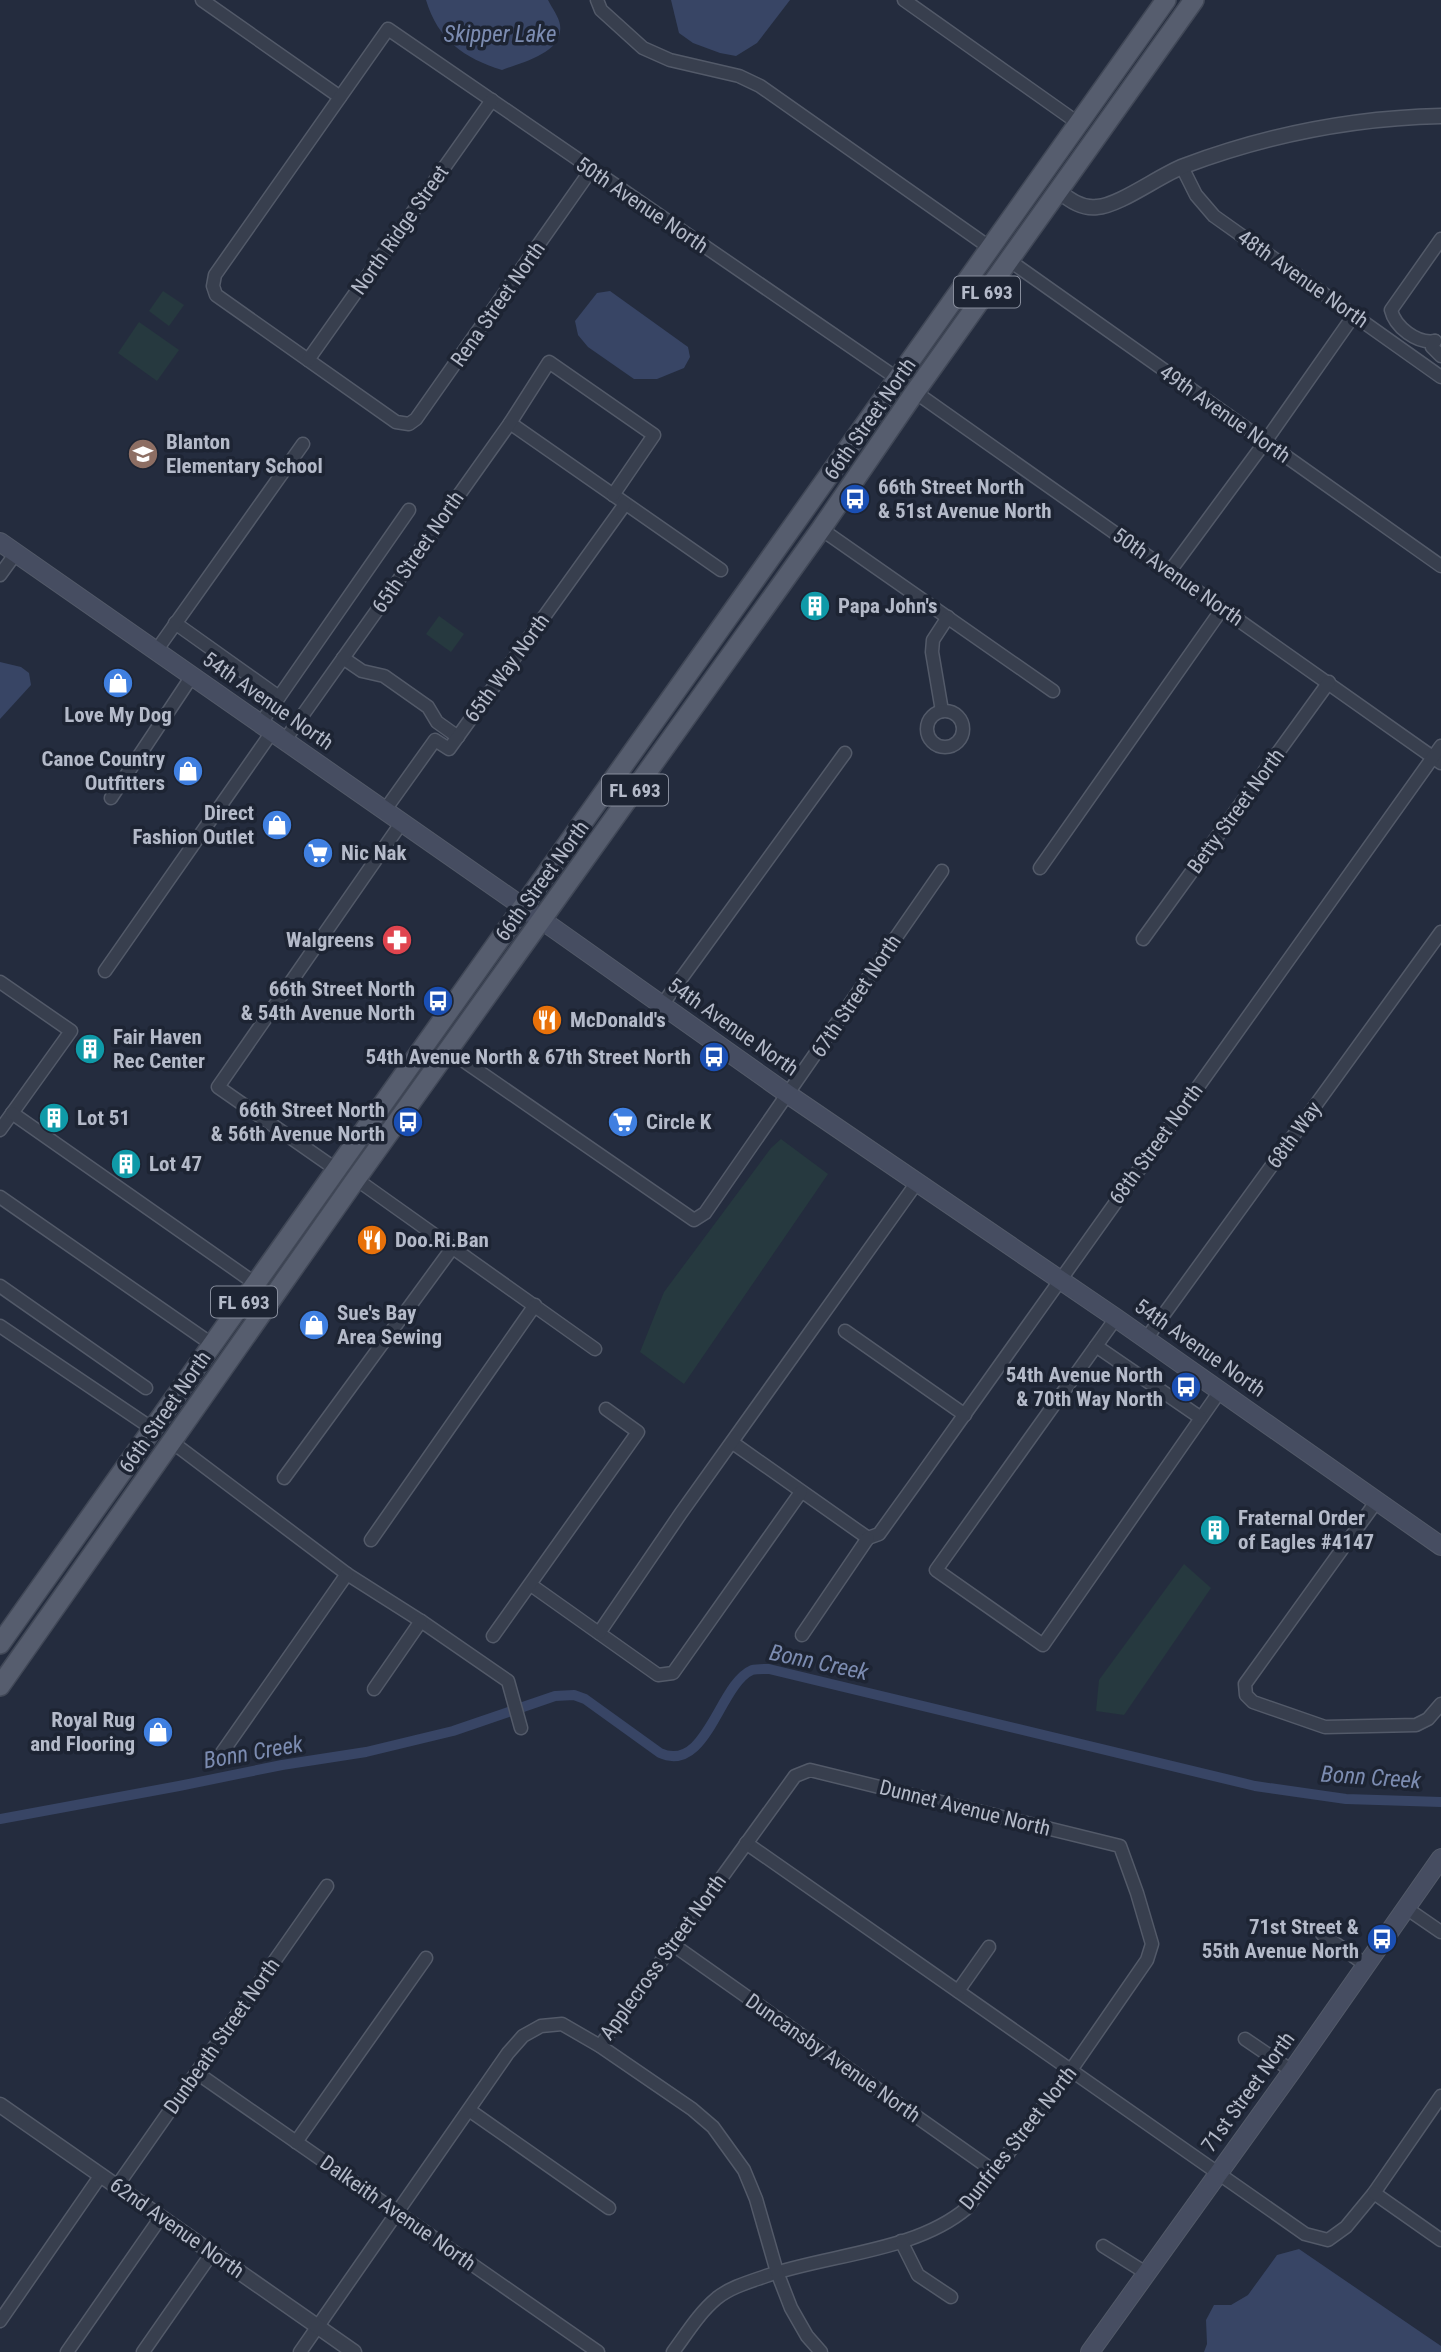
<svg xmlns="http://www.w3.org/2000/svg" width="1441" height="2352" viewBox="0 0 1441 2352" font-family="'Roboto Condensed',sans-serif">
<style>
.green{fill:#26393f}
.water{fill:#384565}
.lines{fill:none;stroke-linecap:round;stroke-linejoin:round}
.canal{stroke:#384565;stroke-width:10}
.minor-casing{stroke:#535a69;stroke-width:15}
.tertiary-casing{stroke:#535a69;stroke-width:17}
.secondary-casing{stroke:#535a69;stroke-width:20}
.primary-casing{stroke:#414857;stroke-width:22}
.minor{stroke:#383f4e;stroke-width:12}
.tertiary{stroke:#383f4e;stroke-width:14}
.secondary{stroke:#464d61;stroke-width:18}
.primary{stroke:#565d6e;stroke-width:19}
.labels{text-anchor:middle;stroke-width:7;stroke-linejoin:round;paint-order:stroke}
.shield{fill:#1d2433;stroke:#878d9c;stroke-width:2}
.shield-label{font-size:19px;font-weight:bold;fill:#b4bac9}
.street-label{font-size:21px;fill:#b4bac9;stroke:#1d2433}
.poi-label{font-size:21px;font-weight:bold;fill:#b4bac9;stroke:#1d2433;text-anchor:start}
.water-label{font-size:23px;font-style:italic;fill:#7c8cb1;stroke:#1d2433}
</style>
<rect width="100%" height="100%" fill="#242c3e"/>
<g class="green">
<path d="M163,291L184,305L169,326L149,311Z"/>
<path d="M139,322L179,350L157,381L118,353Z"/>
<path d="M439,616L464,634L451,652L426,634Z"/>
<path d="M781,1139L828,1174L684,1384L640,1352L664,1292L771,1148Z"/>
<path d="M1184,1564L1211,1588L1124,1715L1096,1711L1099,1680Z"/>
</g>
<g class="water">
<path d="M426,0H548C552,8 559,17 560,25C564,53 522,62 502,70C464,58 438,40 426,0Z"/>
<path d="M671,0H790L757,43L736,56L720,53L693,43L679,33Z"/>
<path d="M610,291L688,347L690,357L684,368L657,379H634L588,347L578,335L575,321L597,293Z"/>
<path d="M0,662L21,667L29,673L31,685L0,719Z"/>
<path d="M1299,2249L1441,2346V2352H1204L1207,2344L1206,2320L1214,2305H1231L1248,2295L1277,2255Z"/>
</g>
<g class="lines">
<path class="canal" d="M0,1819L179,1786L282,1765L366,1752L453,1731L555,1696L574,1695L585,1699L660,1753C707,1774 719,1684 752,1670C756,1669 764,1669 769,1669L1255,1786L1346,1799L1441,1802"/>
<g class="minor-casing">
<g id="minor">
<path d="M202,0L340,97"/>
<path d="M597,0L601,10L643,48L670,60L739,76L760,86L989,247"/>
<path d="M904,0L1078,123"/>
<path d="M1182,167L1196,195L1214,216L1441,377"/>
<path d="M591,170L416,419L409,424L396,422L216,295L213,286L215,275L388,29L898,379"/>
<path d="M1010,261L1441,566"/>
<path d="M1435,341C1417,344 1395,327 1391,310L1441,239"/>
<path d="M1435,341L1432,347L1441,356"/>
<path d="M308,360L492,100"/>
<path d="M915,392L1441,763"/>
<path d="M510,423L721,570"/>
<path d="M821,529L1053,691"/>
<path d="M1170,571L1265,442L1354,315"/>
<path d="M0,575L16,553"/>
<path d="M175,623L279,697"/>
<path d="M156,651L303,444"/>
<path d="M343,658L362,671L384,676L428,707L437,722L458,737"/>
<path d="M942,711L932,652L933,640L948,617"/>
<circle cx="945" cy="729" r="18"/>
<path d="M261,723L409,510"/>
<path d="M285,740L510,423L549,362L654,435L613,495"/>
<path d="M111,798L192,676"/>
<path d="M385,810L435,740L449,749L625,504"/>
<path d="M1040,868L1222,609"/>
<path d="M1143,939L1329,682"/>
<path d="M105,971L272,732"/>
<path d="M0,982L71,1031L0,1130"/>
<path d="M662,1005L845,753"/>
<path d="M448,1050L694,1220L705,1213L942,871"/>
<path d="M12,1113L256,1284"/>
<path d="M337,1170L218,1087L402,822"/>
<path d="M356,1179L595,1349"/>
<path d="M0,1197L213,1345"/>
<path d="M0,1286L146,1388"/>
<path d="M1116,1318L936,1570L1043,1645L1220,1391"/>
<path d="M0,1326L144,1423L151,1433"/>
<path d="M845,1331L965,1415"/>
<path d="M1146,1339L1441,932"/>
<path d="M1096,1346L1201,1418"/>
<path d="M172,1442L347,1574L421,1621L508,1681L521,1728"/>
<path d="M733,1443L868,1538"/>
<path d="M284,1478L453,1247"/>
<path d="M1376,1502L1245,1684L1246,1695L1253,1702L1325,1727L1416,1725L1428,1719L1441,1704"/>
<path d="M868,1538L879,1534C1068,1272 1253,1007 1441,746"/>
<path d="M371,1540L535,1305"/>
<path d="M531,1585L658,1675L673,1673L801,1492"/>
<path d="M599,1633L681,1513L918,1181"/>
<path d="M802,1635L868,1538"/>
<path d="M493,1636L638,1432L606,1409"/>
<path d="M374,1689L421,1621"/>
<path d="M219,1757L347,1574"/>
<path d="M746,1843L1305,2234L1328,2240L1346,2227L1374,2193L1441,2096"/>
<path d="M1406,1908L1441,1932"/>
<path d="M1322,1934L1366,1965"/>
<path d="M672,1944L995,2172"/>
<path d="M958,1991L989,1947"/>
<path d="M1245,2039L1292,2071"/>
<path d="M600,2046L795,1776L810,1770L1120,1846L1137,1893L1152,1944L1147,1960L1071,2070L967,2208C915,2252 829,2254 766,2276C749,2282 731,2287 717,2298C699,2313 687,2333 673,2352"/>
<path d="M197,2073L598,2352"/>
<path d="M469,2110L609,2208"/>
<path d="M296,2142L426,1958"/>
<path d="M117,2186L327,1886"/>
<path d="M1374,2193L1441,2240"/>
<path d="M901,2241L918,2275L951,2297"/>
<path d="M1103,2246L1146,2273"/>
<path d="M0,2321L101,2175"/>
<path d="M67,2352L161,2217"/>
<path d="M143,2352L212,2253"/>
<path d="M300,2352L508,2053L523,2036L541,2026L562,2024L600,2046L692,2109L713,2127L744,2170L756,2199L777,2272L791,2308L807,2336L821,2352"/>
</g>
</g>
<g class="tertiary-casing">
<g id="tertiary">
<path d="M1059,191C1069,200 1083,209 1097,207C1119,206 1160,175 1184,166C1269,134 1351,118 1441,116"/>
<path d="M0,2105L354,2352"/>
</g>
</g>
<g class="secondary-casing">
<g id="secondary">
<path d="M0,542L556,930L789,1095L1116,1318L1441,1546"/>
<path d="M1090,2352L1292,2071L1441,1858"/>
</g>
</g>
<g class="primary-casing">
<g id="primary">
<path d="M0,1644L1166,0"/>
<path d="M0,1686L356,1179L821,529L915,392L1194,0"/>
</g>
</g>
<use href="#minor" class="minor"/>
<use href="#tertiary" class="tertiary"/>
<use href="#secondary" class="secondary"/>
<use href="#primary" class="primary"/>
</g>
<defs>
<g id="school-disc" transform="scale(1.575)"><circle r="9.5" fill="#8d6e63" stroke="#1d2433"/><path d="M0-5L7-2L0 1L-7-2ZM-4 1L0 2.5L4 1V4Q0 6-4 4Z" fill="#fff"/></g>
<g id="bus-disc" transform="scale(1.575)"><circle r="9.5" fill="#1a4fb4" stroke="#1d2433"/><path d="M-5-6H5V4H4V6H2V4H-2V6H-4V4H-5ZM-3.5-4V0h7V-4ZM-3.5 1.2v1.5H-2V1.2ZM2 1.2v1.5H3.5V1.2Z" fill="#fff"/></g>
<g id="building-disc" transform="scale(1.575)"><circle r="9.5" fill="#0f9aa8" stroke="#1d2433"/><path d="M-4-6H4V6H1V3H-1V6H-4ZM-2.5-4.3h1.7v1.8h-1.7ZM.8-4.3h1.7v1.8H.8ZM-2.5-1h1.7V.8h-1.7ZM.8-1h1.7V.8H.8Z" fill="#fff"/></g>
<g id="shop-disc" transform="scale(1.575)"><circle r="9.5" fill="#3f7fe0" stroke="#1d2433"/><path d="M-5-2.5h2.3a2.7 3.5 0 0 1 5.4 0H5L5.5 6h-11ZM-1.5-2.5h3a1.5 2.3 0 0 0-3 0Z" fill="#fff"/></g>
<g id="supermarket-disc" transform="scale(1.575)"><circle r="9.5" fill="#3f7fe0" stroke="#1d2433"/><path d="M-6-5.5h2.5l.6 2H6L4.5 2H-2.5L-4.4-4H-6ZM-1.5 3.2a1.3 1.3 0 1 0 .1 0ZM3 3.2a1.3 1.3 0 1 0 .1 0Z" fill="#fff"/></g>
<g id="pharmacy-disc" transform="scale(1.575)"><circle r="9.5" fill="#e0444e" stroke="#1d2433"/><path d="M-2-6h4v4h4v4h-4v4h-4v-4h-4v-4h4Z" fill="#fff"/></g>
<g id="restaurant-disc" transform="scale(1.575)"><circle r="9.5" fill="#e8710a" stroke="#1d2433"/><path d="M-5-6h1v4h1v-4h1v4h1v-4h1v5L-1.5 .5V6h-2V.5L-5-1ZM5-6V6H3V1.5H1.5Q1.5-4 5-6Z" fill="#fff"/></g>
</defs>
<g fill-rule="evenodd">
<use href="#school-disc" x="143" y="454"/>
<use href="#bus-disc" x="855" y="499"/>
<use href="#building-disc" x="815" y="606"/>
<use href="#shop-disc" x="118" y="683"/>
<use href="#shop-disc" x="188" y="771"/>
<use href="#shop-disc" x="277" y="825"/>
<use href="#supermarket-disc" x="318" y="853"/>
<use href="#pharmacy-disc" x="397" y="940"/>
<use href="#bus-disc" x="438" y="1001"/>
<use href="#restaurant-disc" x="547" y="1020"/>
<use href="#building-disc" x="90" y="1049"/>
<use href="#bus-disc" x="714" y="1057"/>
<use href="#building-disc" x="54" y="1118"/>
<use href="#bus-disc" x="408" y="1122"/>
<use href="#supermarket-disc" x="623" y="1122"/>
<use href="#building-disc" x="126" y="1164"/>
<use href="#restaurant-disc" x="372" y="1240"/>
<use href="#shop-disc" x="314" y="1325"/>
<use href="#bus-disc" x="1186" y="1387"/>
<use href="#building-disc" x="1215" y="1530"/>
<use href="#shop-disc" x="158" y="1732"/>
<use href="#bus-disc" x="1382" y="1939"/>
</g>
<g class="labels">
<g class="shield">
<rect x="954" y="276.5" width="66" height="31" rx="5"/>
<rect x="602" y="774.5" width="66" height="31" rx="5"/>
<rect x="211" y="1286.5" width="66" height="31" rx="5"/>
</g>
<g class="shield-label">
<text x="987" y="299">FL 693</text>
<text x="635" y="797">FL 693</text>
<text x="244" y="1309">FL 693</text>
</g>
<g class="street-label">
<text transform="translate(642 205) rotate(34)" y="7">50th Avenue North</text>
<text transform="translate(400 230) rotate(-55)" y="7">North Ridge Street</text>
<text transform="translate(1303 279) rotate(35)" y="7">48th Avenue North</text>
<text transform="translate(498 304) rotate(-55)" y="7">Rena Street North</text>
<text transform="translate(1225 414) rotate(35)" y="7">49th Avenue North</text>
<text transform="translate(870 419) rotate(-55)" y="7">66th Street North</text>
<text transform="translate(418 552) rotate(-55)" y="7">65th Street North</text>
<text transform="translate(1178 577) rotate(35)" y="7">50th Avenue North</text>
<text transform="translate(507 668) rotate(-54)" y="7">65th Way North</text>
<text transform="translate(268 701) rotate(35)" y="7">54th Avenue North</text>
<text transform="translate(1236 811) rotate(-54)" y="7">Betty Street North</text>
<text transform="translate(542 881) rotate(-54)" y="7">66th Street North</text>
<text transform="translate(856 996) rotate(-56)" y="7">67th Street North</text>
<text transform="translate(733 1027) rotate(35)" y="7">54th Avenue North</text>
<text transform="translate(1294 1135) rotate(-54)" y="7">68th Way</text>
<text transform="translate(1156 1144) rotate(-54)" y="7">68th Street North</text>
<text transform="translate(1200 1348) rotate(35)" y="7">54th Avenue North</text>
<text transform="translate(165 1412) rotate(-55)" y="7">66th Street North</text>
<text transform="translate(965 1808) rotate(14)" y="7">Dunnet Avenue North</text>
<text transform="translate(663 1957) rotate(-54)" y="7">Applecross Street North</text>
<text transform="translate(222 2036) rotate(-55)" y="7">Dunbeath Street North</text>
<text transform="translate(833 2058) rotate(35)" y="7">Duncansby Avenue North</text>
<text transform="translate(1248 2092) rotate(-54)" y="7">71st Street North</text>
<text transform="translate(1018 2138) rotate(-52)" y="7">Dunfries Street North</text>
<text transform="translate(398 2213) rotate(35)" y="7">Dalkeith Avenue North</text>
<text transform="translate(177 2228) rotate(35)" y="7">62nd Avenue North</text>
</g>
<g class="poi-label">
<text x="166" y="449">Blanton<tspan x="166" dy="24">Elementary School</tspan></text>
<text x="878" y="494">66th Street North<tspan x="878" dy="24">&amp; 51st Avenue North</tspan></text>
<text x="838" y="613">Papa John's</text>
<text x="118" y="722" text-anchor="middle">Love My Dog</text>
<text x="165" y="766" text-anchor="end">Canoe Country<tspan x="165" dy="24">Outfitters</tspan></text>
<text x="254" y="820" text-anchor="end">Direct<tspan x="254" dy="24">Fashion Outlet</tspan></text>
<text x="341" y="860">Nic Nak</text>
<text x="374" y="947" text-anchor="end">Walgreens</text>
<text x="415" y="996" text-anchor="end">66th Street North<tspan x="415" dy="24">&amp; 54th Avenue North</tspan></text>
<text x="570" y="1027">McDonald's</text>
<text x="113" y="1044">Fair Haven<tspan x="113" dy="24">Rec Center</tspan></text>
<text x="691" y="1064" text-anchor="end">54th Avenue North &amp; 67th Street North</text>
<text x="385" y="1117" text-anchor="end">66th Street North<tspan x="385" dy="24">&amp; 56th Avenue North</tspan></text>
<text x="77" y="1125">Lot 51</text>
<text x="646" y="1129">Circle K</text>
<text x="149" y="1171">Lot 47</text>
<text x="395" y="1247">Doo.Ri.Ban</text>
<text x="337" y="1320">Sue's Bay<tspan x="337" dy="24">Area Sewing</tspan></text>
<text x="1163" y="1382" text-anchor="end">54th Avenue North<tspan x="1163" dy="24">&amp; 70th Way North</tspan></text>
<text x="1238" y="1525">Fraternal Order<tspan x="1238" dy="24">of Eagles #4147</tspan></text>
<text x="135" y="1727" text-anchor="end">Royal Rug<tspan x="135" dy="24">and Flooring</tspan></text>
<text x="1359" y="1934" text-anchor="end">71st Street &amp;<tspan x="1359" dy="24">55th Avenue North</tspan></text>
</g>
<g class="water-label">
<text x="500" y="42">Skipper Lake</text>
<text transform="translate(819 1662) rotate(12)" y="8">Bonn Creek</text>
<text transform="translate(253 1752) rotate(-10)" y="8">Bonn Creek</text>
<text transform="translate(1371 1777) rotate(4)" y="8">Bonn Creek</text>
</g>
</g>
</svg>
